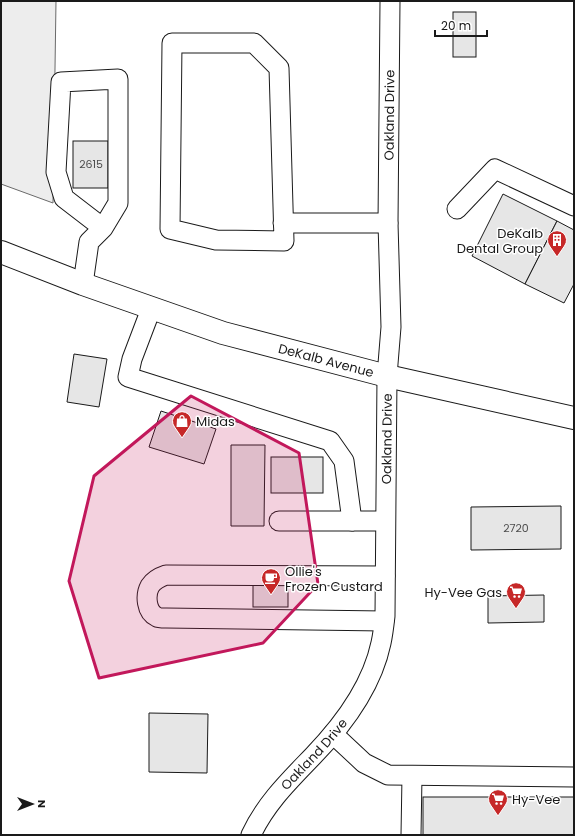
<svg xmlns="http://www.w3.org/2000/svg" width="575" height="836" viewBox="0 0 575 836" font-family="Poppins,sans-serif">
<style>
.green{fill:#ededed;stroke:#6a6a6a}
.building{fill:#e6e6e6;stroke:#1a1a1a}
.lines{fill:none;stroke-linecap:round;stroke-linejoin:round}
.minor-casing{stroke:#1a1a1a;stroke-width:21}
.major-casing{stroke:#1a1a1a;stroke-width:24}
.minor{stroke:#fff;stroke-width:19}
.major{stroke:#fff;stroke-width:22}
.marked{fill:#c2185b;fill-opacity:0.2;stroke:#c2185b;stroke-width:3;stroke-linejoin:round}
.labels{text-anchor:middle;stroke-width:3;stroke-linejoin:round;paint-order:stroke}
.number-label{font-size:11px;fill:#4d4d4d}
.street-label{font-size:13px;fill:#1a1a1a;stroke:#fff}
.poi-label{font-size:13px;fill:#1a1a1a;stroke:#fff;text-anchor:start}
</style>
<rect width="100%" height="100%" fill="#fff"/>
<path class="green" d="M1,1H56L53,203L1,184Z"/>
<g class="building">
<rect x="453" y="12" width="23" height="45"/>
<rect x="73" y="141" width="35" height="47"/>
<path d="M503,194L557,221L525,284L472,256Z"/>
<path d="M557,221L574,230V284L564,303L525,284Z"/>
<path d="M74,354L107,359L99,407L67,402Z"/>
<path d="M161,411L216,429L204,464L149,447Z"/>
<path d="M231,445H265L264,526H231Z"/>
<rect x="271" y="457" width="52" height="36"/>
<path d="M561,506V549L471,550V507Z"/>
<rect x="253" y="582" width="35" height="25"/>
<path d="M544,595V622L488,623V596Z"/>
<path d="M149,713L208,714L207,773L149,772Z"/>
<rect x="423" y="797" width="151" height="38"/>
</g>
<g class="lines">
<g class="minor-casing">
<g id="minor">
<path d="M172,43H254L279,68L284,241L216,240L170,229Z"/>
<path d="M457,209L495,169L574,206"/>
<path d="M283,223H388"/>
<path d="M83,284L89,242L103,228L118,203V79L61,82L56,172L64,198L103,228"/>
<path d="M151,309L132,359L128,377L330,441L344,461L352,521"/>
<path d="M279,521H385"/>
<path d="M384,621L166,618C164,618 159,618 157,617C146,612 145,595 150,586C154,580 160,577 166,575L385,576"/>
<path d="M333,734L364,763L388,775L574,777"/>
<path id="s1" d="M251,835C266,803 289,781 313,756C343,725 372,686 381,643C383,634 384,625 385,616L387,376L391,327L388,223L390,1"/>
<path d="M411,835L412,776"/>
</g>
</g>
<g class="major-casing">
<g id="major">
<path id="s2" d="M1,252L83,284L223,333L387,376L574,418"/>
</g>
</g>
<use href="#minor" class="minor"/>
<use href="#major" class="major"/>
</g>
<path class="marked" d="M191,396L299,453L318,584L263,643L99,678L69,581L94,476Z"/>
<defs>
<g id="building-pin" transform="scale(1)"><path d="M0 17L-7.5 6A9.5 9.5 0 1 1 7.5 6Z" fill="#c62828" stroke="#fff"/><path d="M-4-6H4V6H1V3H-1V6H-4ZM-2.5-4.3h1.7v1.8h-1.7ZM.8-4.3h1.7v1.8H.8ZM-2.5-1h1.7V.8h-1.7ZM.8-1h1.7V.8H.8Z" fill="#fff"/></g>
<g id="shop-pin" transform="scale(1)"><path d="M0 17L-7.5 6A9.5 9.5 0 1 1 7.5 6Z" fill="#c62828" stroke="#fff"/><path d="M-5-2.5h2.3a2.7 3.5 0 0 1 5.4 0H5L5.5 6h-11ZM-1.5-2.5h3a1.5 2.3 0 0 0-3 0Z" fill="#fff"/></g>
<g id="cafe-pin" transform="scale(1)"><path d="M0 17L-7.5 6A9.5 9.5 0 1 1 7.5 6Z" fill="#c62828" stroke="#fff"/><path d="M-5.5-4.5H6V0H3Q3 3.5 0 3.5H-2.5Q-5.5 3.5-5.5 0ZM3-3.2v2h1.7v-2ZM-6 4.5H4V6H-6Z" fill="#fff"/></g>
<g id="supermarket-pin" transform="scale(1)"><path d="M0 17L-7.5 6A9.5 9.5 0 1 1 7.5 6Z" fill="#c62828" stroke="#fff"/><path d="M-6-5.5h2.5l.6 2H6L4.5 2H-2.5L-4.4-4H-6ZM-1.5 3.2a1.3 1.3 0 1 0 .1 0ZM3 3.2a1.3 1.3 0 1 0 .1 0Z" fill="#fff"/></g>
</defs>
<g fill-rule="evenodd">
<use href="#building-pin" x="557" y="240"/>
<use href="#shop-pin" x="182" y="421"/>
<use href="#cafe-pin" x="271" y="578"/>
<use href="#supermarket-pin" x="516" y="592"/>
<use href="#supermarket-pin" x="498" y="799"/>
</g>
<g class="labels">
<g class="number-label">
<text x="91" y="168">2615</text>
<text x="516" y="532">2720</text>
</g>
<g class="street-label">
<text dy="5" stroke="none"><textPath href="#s1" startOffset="763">Oakland Drive</textPath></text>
<text dy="5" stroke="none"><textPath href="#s2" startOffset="343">DeKalb Avenue</textPath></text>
<text dy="5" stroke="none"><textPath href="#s1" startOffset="439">Oakland Drive</textPath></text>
<text dy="5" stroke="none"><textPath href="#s1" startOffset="103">Oakland Drive</textPath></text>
</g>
<g class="poi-label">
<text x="543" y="238" text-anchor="end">DeKalb<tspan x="543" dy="15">Dental Group</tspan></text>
<text x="196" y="426">Midas</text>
<text x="285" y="576">Ollie's<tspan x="285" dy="15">Frozen Custard</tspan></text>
<text x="502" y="597" text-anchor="end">Hy-Vee Gas</text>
<text x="512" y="804">Hy-Vee</text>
</g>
</g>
<rect width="575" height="836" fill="none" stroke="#1a1a1a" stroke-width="4"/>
<g transform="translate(32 804) rotate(90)" stroke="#ffffff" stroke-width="3" paint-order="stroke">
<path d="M0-3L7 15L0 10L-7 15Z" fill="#1a1a1a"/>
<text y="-6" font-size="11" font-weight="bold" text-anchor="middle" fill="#1a1a1a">N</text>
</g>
<path d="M435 30v6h52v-6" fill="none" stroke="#1a1a1a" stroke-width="2"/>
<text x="441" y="30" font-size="12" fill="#1a1a1a" stroke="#ffffff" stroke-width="3" paint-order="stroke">20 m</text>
</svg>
